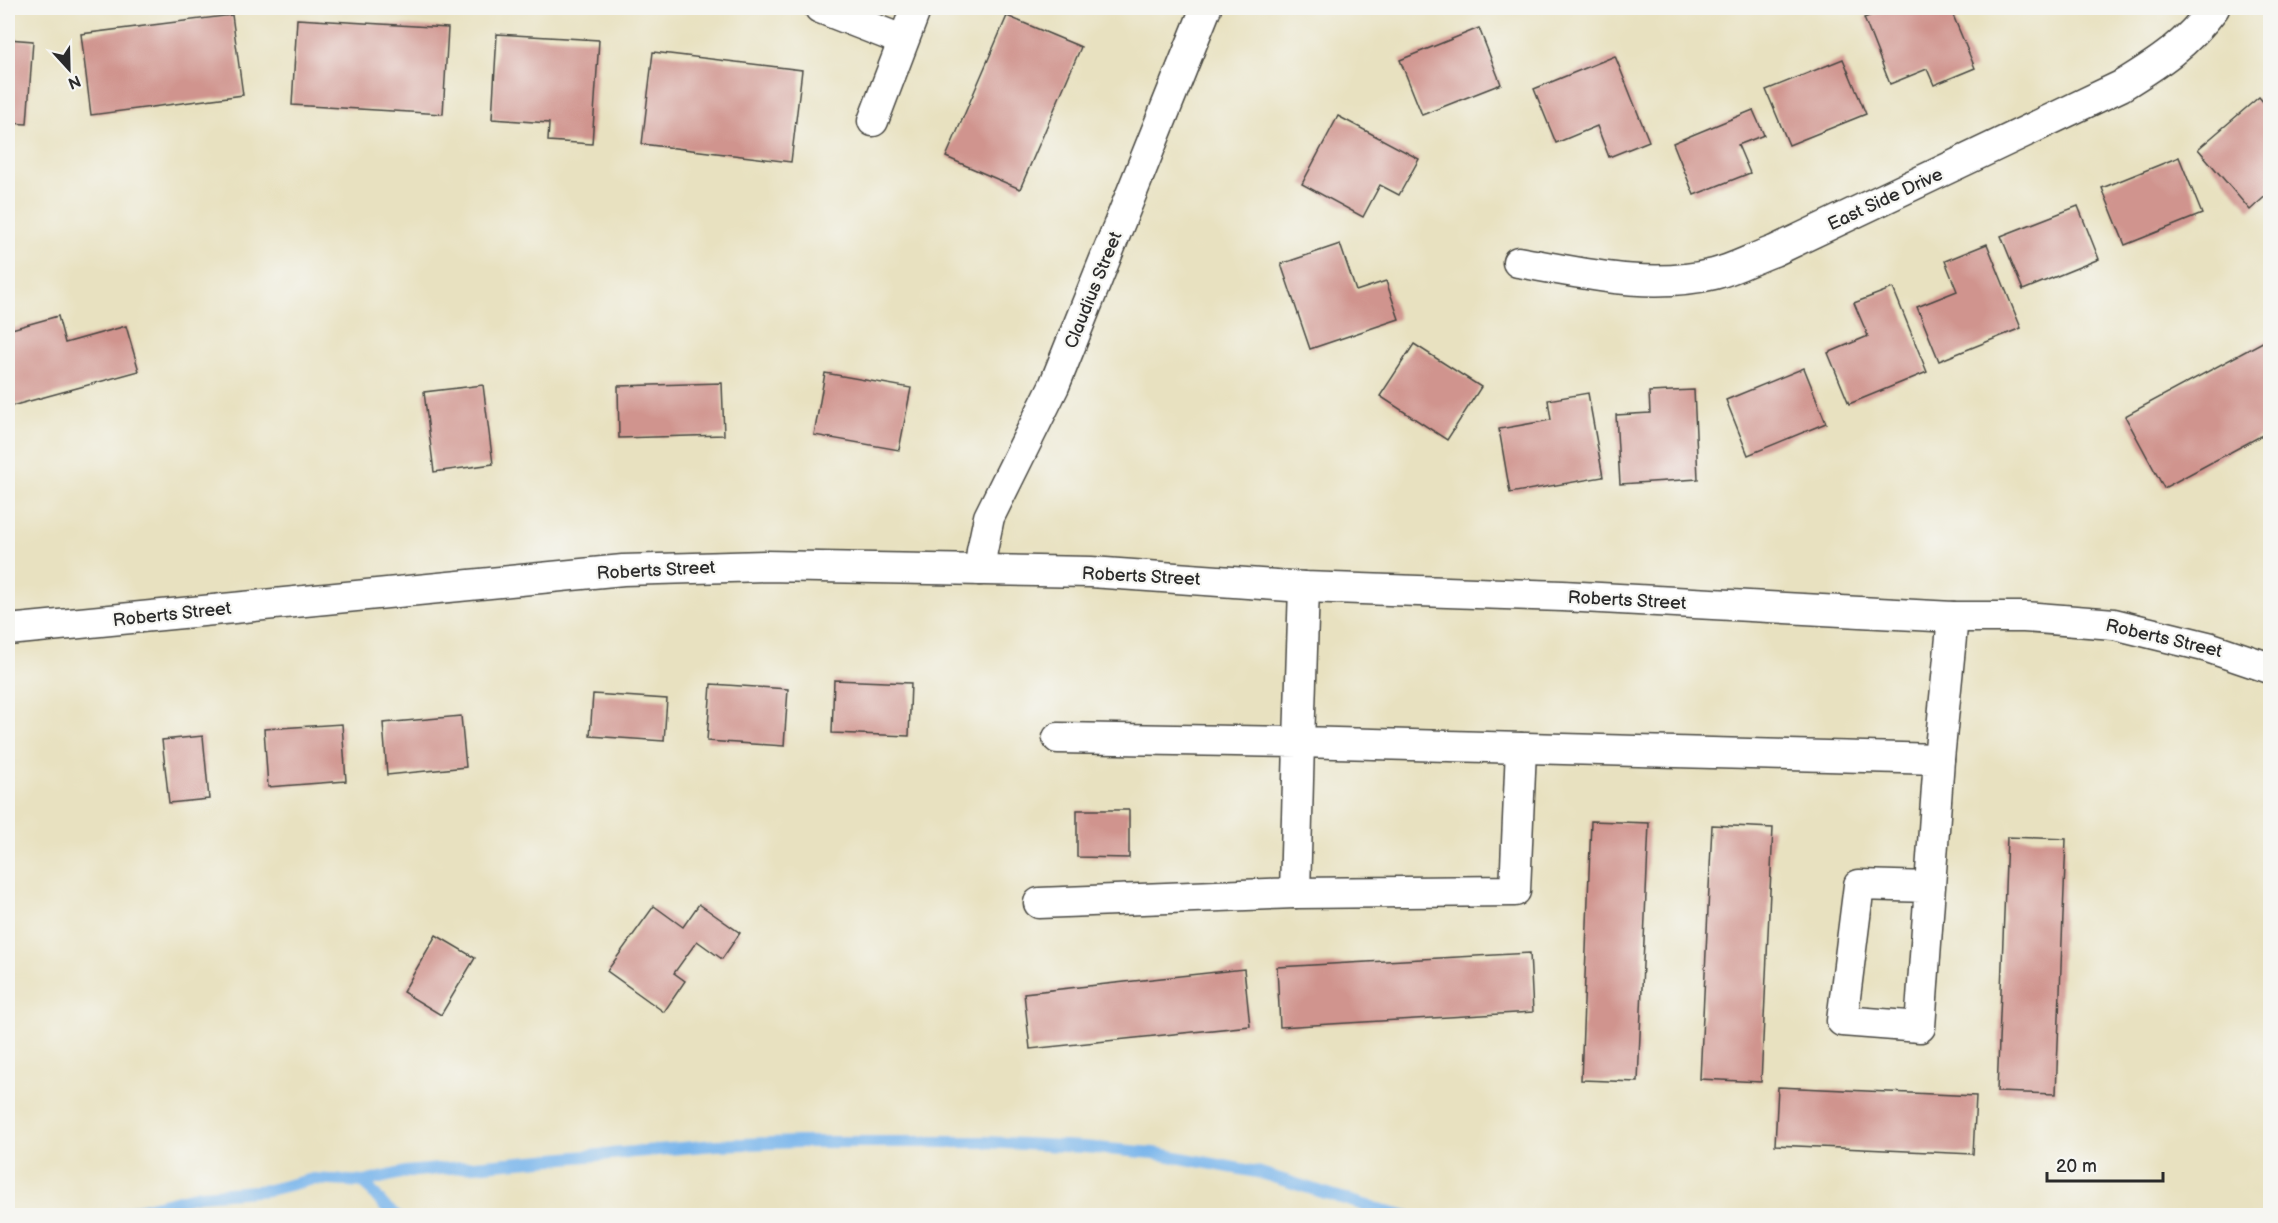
<svg xmlns="http://www.w3.org/2000/svg" width="2278" height="1223" viewBox="0 0 2278 1223" font-family="'Balsamiq Sans',sans-serif">
<style>
.lines{fill:none;stroke-linecap:round;stroke-linejoin:round}
.stream{stroke:#79b5eb;stroke-width:12}
.building{fill:#d0948e}
.minor-casing{stroke:#474641;stroke-width:33}
.minor{stroke:#fff;stroke-width:30}
.labels{text-anchor:middle;stroke-width:4.5;stroke-linejoin:round;paint-order:stroke}
.street-label{font-size:18px;fill:#2b2b2b;stroke:#f6f6f2}
</style>
<rect width="100%" height="100%" fill="#f6f6f2"/>
<filter id="ink" filterUnits="userSpaceOnUse"><feTurbulence type="fractalNoise" baseFrequency=".0167" numOctaves="2"/><feDisplacementMap in="SourceGraphic" scale="12" xChannelSelector="R" yChannelSelector="G"/><feConvolveMatrix kernelMatrix="1 2 1 2 8 2 1 2 1" color-interpolation-filters="sRGB"/></filter>
<filter id="wash" filterUnits="userSpaceOnUse"><feTurbulence type="fractalNoise" baseFrequency=".008" numOctaves="4" result="noise"/><feDisplacementMap in="SourceGraphic" scale="24" xChannelSelector="R" yChannelSelector="G"/><feGaussianBlur stdDeviation="1.35" result="paint"/><feColorMatrix in="noise" values="0 0 0 0 0 0 0 0 0 0 0 0 0 0 0 0 0 1.4 0 .05"/><feComposite in="paint" operator="in"/></filter>
<g filter="url(#wash)">
<rect width="100%" height="100%" fill="#e8e1c0"/>
<g class="lines">
<g class="stream">
<path d="M364,1182L385,1207L397,1216"/>
<path d="M113,1216L199,1195L269,1190L313,1179L364,1182L405,1172L599,1155L716,1145L798,1142H984L1084,1147L1154,1153L1257,1172L1374,1208L1408,1216"/>
</g>
</g>
<g id="blocks">
<g class="building">
<path d="M1890,8H1950L1975,68L1934,85L1927,69L1890,84L1864,18Z"/>
<path d="M232,15L243,95L91,115L81,34Z"/>
<path d="M1007,16L1081,47L1020,189L946,157Z"/>
<path d="M297,19L448,28L443,114L292,105Z"/>
<path d="M1479,28L1501,84L1422,115L1400,60Z"/>
<path d="M497,34L599,40L592,144L548,141L549,123L492,119Z"/>
<path d="M8,39L33,41L27,124L8,123Z"/>
<path d="M653,52L802,70L791,162L642,144Z"/>
<path d="M1615,56L1649,141L1609,157L1597,126L1556,143L1534,89Z"/>
<path d="M1843,59L1866,114L1789,145L1766,90Z"/>
<path d="M2259,97L2270,110V192L2250,210L2198,149Z"/>
<path d="M1753,110L1764,135L1738,145L1750,173L1694,195L1673,143Z"/>
<path d="M1338,116L1419,159L1399,195L1380,185L1363,217L1302,184Z"/>
<path d="M2179,157L2202,214L2125,245L2102,188Z"/>
<path d="M2078,206L2099,259L2023,290L2001,236Z"/>
<path d="M1340,244L1356,291L1386,281L1399,319L1310,349L1281,264Z"/>
<path d="M1987,244L2021,328L1939,361L1917,307L1957,291L1945,261Z"/>
<path d="M1893,288L1927,372L1849,404L1828,353L1868,336L1854,303Z"/>
<path d="M58,316L65,343L126,326L139,371L8,407V330Z"/>
<path d="M2270,338V431L2164,488L2125,416Z"/>
<path d="M1414,344L1481,387L1447,440L1380,396Z"/>
<path d="M1804,368L1826,423L1748,455L1726,400Z"/>
<path d="M825,373L911,388L899,450L814,435Z"/>
<path d="M722,383L724,435L619,438L618,386Z"/>
<path d="M483,385L493,464L434,472L424,392Z"/>
<path d="M1694,390L1698,479L1620,484L1616,415L1650,413L1649,392Z"/>
<path d="M1588,393L1603,477L1510,493L1499,429L1551,420L1548,400Z"/>
<path d="M834,680L911,683L909,736L832,733Z"/>
<path d="M711,684L788,689L784,746L707,741Z"/>
<path d="M593,694L667,699L664,741L590,736Z"/>
<path d="M461,716L466,767L387,775L383,723Z"/>
<path d="M342,724L346,781L268,787L264,729Z"/>
<path d="M203,736L209,799L169,803L162,740Z"/>
<path d="M1077,810H1129V858L1077,857Z"/>
<path d="M1591,821L1649,823L1638,1082L1581,1080Z"/>
<path d="M1712,825L1773,828L1761,1082L1700,1079Z"/>
<path d="M2007,837L2066,839L2056,1094L1997,1092Z"/>
<path d="M699,904L740,933L722,959L697,941L674,973L685,981L664,1012L607,971L654,906L683,927Z"/>
<path d="M436,935L475,958L441,1015L403,992Z"/>
<path d="M1530,953L1533,1012L1280,1027L1277,967Z"/>
<path d="M1244,969L1250,1026L1030,1049L1024,993Z"/>
<path d="M1778,1087L1976,1096L1973,1154L1775,1145Z"/>
</g>
</g>
</g>
<g filter="url(#ink)">
<use href="#blocks" fill-opacity="0" stroke="#474641" stroke-width="1.5"/>
<g class="lines">
<g class="minor-casing">
<g id="minor">
<path d="M820,8L902,40"/>
<path d="M873,121L916,8"/>
<path d="M1518,262C1583,273 1649,290 1714,274C1734,269 1754,258 1774,251L2121,86C2160,62 2186,45 2214,8"/>
<path d="M980,570L982,551L989,517L1054,386L1206,8"/>
<path d="M1304,587L1299,742L1939,759L1920,1027L1842,1021L1859,885L1930,887"/>
<path d="M8,630L623,570L765,566L1091,572L1304,587L1563,596L1953,617H2024L2114,624L2208,647L2270,668"/>
<path d="M1939,759L1953,617"/>
<path d="M1295,893L1515,891L1521,748"/>
<path d="M1039,903L1295,893L1299,742L1058,738"/>
</g>
</g>
<use href="#minor" class="minor"/>
</g>
</g>
<g class="labels">
<g class="street-label">
<text transform="translate(1885 199) rotate(-25)" y="6">East Side Drive</text>
<text transform="translate(1093 290) rotate(-68)" y="6">Claudius Street</text>
<text transform="translate(656 570) rotate(-3)" y="6">Roberts Street</text>
<text transform="translate(1141 576) rotate(3)" y="6">Roberts Street</text>
<text transform="translate(1627 600) rotate(3)" y="6">Roberts Street</text>
<text transform="translate(172 614) rotate(-6)" y="6">Roberts Street</text>
<text transform="translate(2164 638) rotate(13)" y="6">Roberts Street</text>
</g>
</g>
<rect width="2278" height="1223" fill="none" stroke="#f6f6f2" stroke-width="30"/>
<g transform="translate(69 69) rotate(158)" stroke="#f6f6f2" stroke-width="4.5" paint-order="stroke">
<path d="M0-4.5L10 22L0 15L-10 22Z" fill="#2b2b2b"/>
<text y="-9" font-size="16" font-weight="bold" text-anchor="middle" fill="#2b2b2b">N</text>
</g>
<path d="M2047 1172v9h116v-9" fill="none" stroke="#2b2b2b" stroke-width="3"/>
<text x="2056" y="1172" font-size="18" fill="#2b2b2b" stroke="#f6f6f2" stroke-width="4.5" paint-order="stroke">20 m</text>
</svg>
